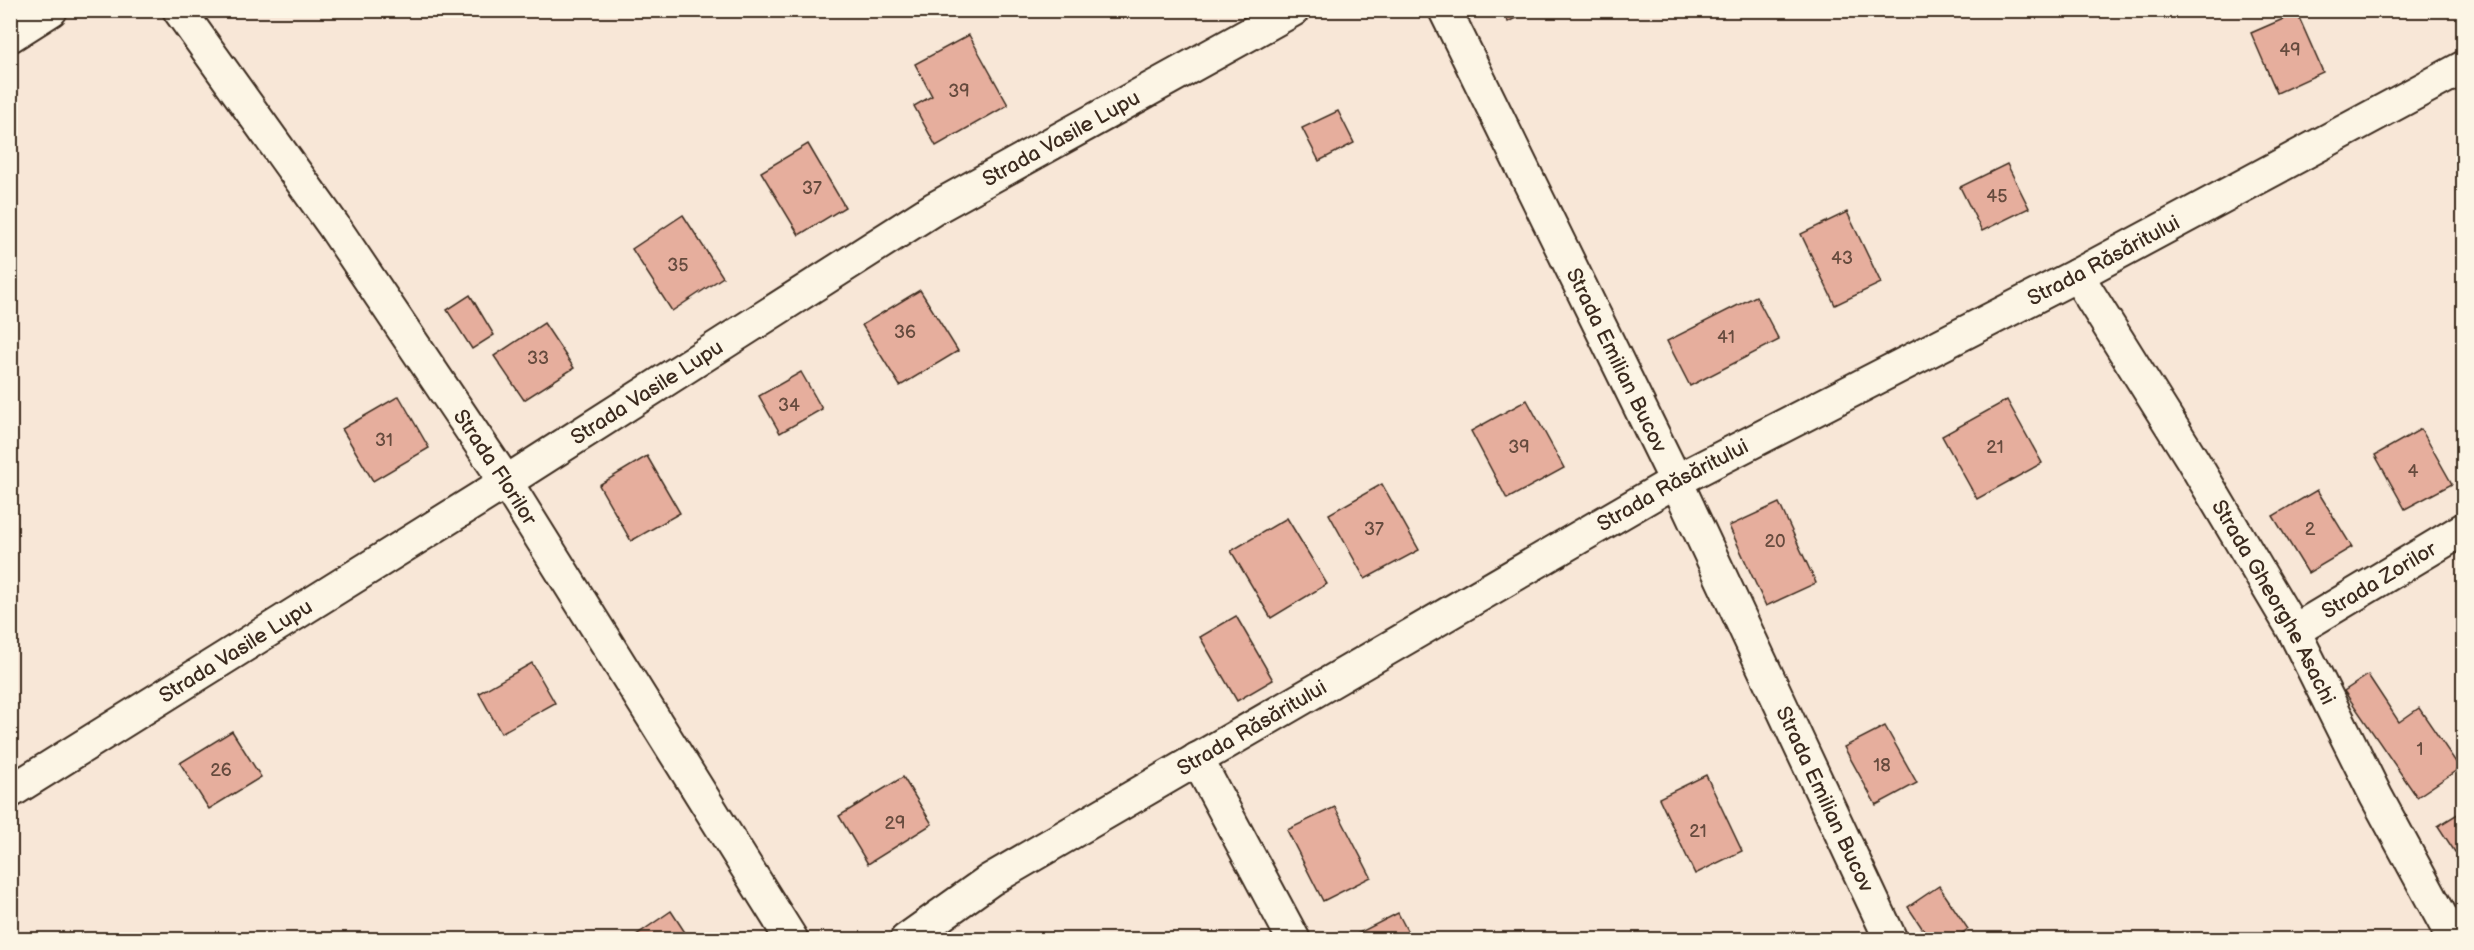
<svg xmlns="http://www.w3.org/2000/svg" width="2474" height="950" viewBox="0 0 2474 950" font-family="'Balsamiq Sans',sans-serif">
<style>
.building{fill:#e6ae9d;stroke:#3b2a1e;stroke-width:1.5}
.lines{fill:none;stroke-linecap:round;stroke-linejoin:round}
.minor-casing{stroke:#3b2a1e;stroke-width:36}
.minor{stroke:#fcf5e5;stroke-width:32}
.labels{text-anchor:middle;stroke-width:4.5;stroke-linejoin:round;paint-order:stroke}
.number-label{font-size:18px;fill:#664b3e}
.street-label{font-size:21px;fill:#3b2a1e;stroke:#fcf5e5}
</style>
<rect width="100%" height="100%" fill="#f8e7d7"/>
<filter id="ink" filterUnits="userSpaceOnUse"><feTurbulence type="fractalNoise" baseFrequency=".0167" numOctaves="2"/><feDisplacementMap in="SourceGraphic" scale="12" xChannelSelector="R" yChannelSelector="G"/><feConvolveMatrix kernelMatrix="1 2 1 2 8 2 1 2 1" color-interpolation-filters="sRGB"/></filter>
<g filter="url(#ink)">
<g class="building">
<path d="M1503,10H1531L1508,22Z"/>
<path d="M2297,13L2323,72L2277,93L2251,33Z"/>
<path d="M969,35L1008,105L936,146L914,106L932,96L915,64Z"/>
<path d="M1338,111L1354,143L1319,161L1302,128Z"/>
<path d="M808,144L845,207L799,235L761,172Z"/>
<path d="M2007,164L2029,208L1982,231L1960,187Z"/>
<path d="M1847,212L1881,283L1835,305L1801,234Z"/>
<path d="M683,215L723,277L672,311L632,249Z"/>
<path d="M920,290L958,351L900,386L862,325Z"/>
<path d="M470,295L494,335L472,349L447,310Z"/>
<path d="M1756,296L1779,340L1690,386L1667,341Z"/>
<path d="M544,323L574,368L524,400L494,356Z"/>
<path d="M801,372L822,409L780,433L759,396Z"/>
<path d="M399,396L429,448L373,481L342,429Z"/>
<path d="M1527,400L1564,468L1507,499L1471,431Z"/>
<path d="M2007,400L2042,463L1977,499L1942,436Z"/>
<path d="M2421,429L2452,484L2405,509L2375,455Z"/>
<path d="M647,456L680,513L631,541L599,485Z"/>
<path d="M1382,484L1419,550L1365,579L1329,514Z"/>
<path d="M2317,490L2352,547L2308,573L2273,516Z"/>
<path d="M1779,503L1816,583L1766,606L1729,526Z"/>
<path d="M1287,518L1327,584L1271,618L1231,551Z"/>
<path d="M1236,616L1273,680L1237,701L1200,637Z"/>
<path d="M532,663L555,703L501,733L479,693Z"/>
<path d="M2368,675L2399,722L2419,708L2460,768L2417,797L2344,691Z"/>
<path d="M1885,726L1917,783L1876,805L1844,747Z"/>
<path d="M232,731L261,777L209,809L180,763Z"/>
<path d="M1706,775L1742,851L1695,874L1659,798Z"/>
<path d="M903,777L932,824L868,864L839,816Z"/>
<path d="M1335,807L1371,877L1323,901L1287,830Z"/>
<path d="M2464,810V847L2455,852L2438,826Z"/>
<path d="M1939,886L1968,929L1952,940H1930L1908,907Z"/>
<path d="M671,911L690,940H629Z"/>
<path d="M1398,913L1412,940H1352L1351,937Z"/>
</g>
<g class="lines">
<g class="minor-casing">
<g id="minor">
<path id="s1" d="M179,10L333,225L506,482L792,940"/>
<path id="s2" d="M1445,10L1676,481L1891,940"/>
<path d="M10,36L51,10"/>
<path id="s3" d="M2077,275L2192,459L2294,631L2376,796L2454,940"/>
<path id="s4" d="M2294,631L2464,529"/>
<path d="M1197,759L1294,940"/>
<path id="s5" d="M10,792L506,482L935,208L1293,10"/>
<path id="s6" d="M906,940L990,880L1676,481L2077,275L2464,67"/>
</g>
</g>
<use href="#minor" class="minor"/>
</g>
</g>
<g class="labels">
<g class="number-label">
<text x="2290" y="56">49</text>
<text x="959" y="97">39</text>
<text x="812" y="194">37</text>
<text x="1997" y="202">45</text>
<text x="1842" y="264">43</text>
<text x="678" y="271">35</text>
<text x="905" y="338">36</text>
<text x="1726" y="343">41</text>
<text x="538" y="364">33</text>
<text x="789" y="411">34</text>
<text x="384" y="446">31</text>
<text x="1519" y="453">39</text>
<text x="1995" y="453">21</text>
<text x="2413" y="477">4</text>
<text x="1374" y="535">37</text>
<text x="2310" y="535">2</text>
<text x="1775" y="547">20</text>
<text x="2420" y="755">1</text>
<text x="1882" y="771">18</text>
<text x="221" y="776">26</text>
<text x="895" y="829">29</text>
<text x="1698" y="837">21</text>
</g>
<g class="street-label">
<text dy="7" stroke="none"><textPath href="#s5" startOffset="1238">Strada Vasile Lupu</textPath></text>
<text dy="7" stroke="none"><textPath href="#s6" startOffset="1378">Strada Răsăritului</textPath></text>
<text dy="7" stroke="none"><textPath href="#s2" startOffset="390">Strada Emilian Bucov</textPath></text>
<text dy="7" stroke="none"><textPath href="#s5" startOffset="752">Strada Vasile Lupu</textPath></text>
<text dy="7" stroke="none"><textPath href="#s1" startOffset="556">Strada Florilor</textPath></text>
<text dy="7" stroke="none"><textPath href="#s6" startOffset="892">Strada Răsăritului</textPath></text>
<text dy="7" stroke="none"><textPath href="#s4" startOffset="99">Strada Zorilor</textPath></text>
<text dy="7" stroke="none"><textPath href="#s3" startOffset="382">Strada Gheorghe Asachi</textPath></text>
<text dy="7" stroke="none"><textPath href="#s5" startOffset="266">Strada Vasile Lupu</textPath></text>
<text dy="7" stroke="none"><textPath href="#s6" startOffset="406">Strada Răsăritului</textPath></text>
<text dy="7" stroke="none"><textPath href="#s2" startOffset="876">Strada Emilian Bucov</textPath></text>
</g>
</g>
<rect width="2474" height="950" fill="none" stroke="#fcf5e5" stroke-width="36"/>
<rect x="18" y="18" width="2438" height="914" fill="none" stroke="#3b2a1e" stroke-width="2" filter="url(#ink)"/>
</svg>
